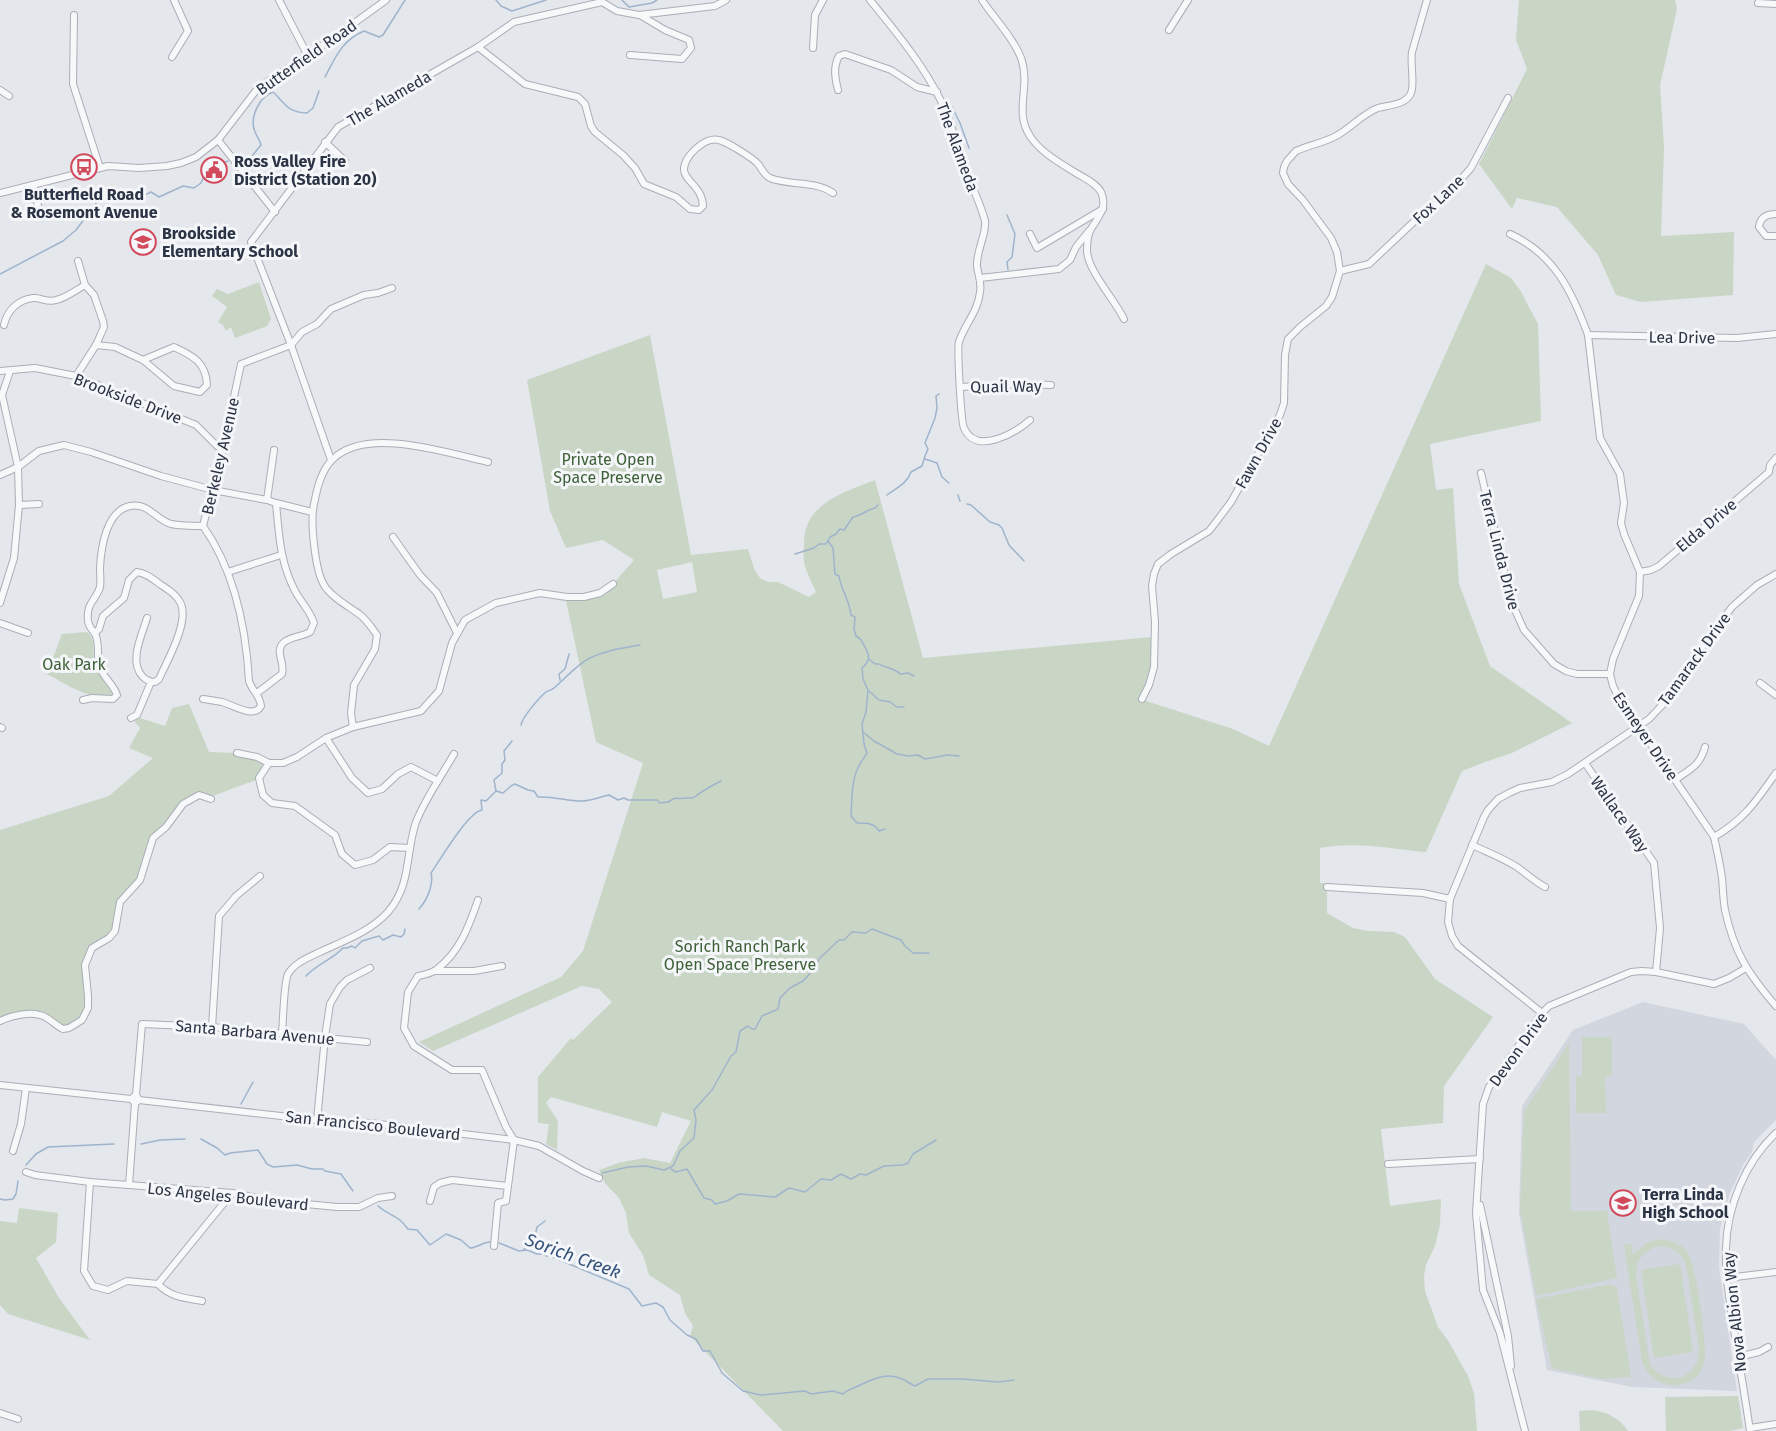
<svg xmlns="http://www.w3.org/2000/svg" width="1776" height="1431" viewBox="0 0 1776 1431" font-family="'Fira Sans',sans-serif">
<style>
.built{fill:#d2d6de}
.green{fill:#c9d6c5;fill-rule:evenodd}
.lines{fill:none;stroke-linecap:round;stroke-linejoin:round}
.stream{stroke:#9fb4cc;stroke-width:1.5}
.minor-casing{stroke:#a9aeb7;stroke-width:8}
.minor{stroke:#f7f8fa;stroke-width:6}
.labels{text-anchor:middle;stroke-width:6;stroke-linejoin:round;paint-order:stroke}
.street-label{font-size:16px;fill:#2b3445;stroke:#f4f6f9}
.poi-label{font-size:16px;font-weight:bold;fill:#2b3445;stroke:#f4f6f9;text-anchor:start}
.park-label{font-size:16px;fill:#3f6138;stroke:#f4f6f9}
.water-label{font-size:18px;font-style:italic;fill:#34527a;stroke:#f4f6f9}
</style>
<rect width="100%" height="100%" fill="#e4e7ec"/>
<path class="built" d="M1643,1002L1744,1024L1776,1060V1120L1754,1142L1752,1152L1743,1165L1730,1193L1720,1229L1719,1267L1737,1391L1632,1387L1547,1370L1519,1213L1522,1106L1573,1030Z"/>
<g class="green">
<path d="M1519,0H1675L1677,9L1660,85L1664,147L1661,236L1734,232L1733,295L1641,302L1616,295L1598,255L1557,207L1517,198L1512,209L1479,164L1527,69L1516,40Z"/>
<path d="M1486,264L1511,278L1520,290L1538,324L1541,421L1430,444L1436,490L1453,488L1459,584L1490,666L1572,723L1512,753L1488,761L1462,771L1426,852C1392,849 1355,841 1320,848V883H1324L1327,887V913L1353,928L1368,931L1394,932L1405,937L1435,979L1493,1017L1444,1086L1443,1123L1381,1129L1390,1206L1441,1199L1440,1225L1435,1246L1426,1265L1424,1276L1425,1291L1438,1327L1449,1342L1468,1376L1474,1393L1477,1431H783L690,1336L693,1326L685,1313L680,1295L649,1275L643,1255L629,1233L626,1213L619,1198L605,1183L599,1170L618,1163L644,1158L670,1163L691,1121L662,1112L657,1127L551,1097L546,1103L558,1121L557,1150L546,1144L549,1124L538,1123V1077L571,1038L573,1040L612,1002L599,989L582,986L433,1051L419,1042L561,977L583,951L643,763L596,742L565,596L600,593L613,584L634,560L603,540L566,548L550,511L527,380L650,335L691,555L748,549L755,571L761,579L769,582H778L809,597L816,592C812,583 806,572 804,562C803,556 804,549 804,543C804,503 845,492 875,480L923,658L1152,637L1150,685L1143,700L1233,729L1269,746ZM692,562L697,592L663,599L657,570Z"/>
<path d="M259,282L271,319L267,326L235,338L231,327L226,331L223,325L218,322L227,307L212,296L217,289L228,294Z"/>
<path d="M87,632C98,641 91,653 95,664C97,672 111,687 117,695C93,703 68,685 47,674L62,634Z"/>
<path d="M189,704L209,752L237,753L263,762L262,767L256,780L207,798L191,799L156,835L143,873L124,896L115,931L92,948L85,965L88,996L82,1020L69,1028L57,1026L35,1015L0,1021V830L109,796L153,758L129,748L140,728L134,721L137,717L165,726L172,708Z"/>
<path d="M1582,1037H1612V1076H1605L1606,1113H1576V1077L1582,1076Z"/>
<path d="M1569,1043L1571,1211H1607L1617,1278L1536,1296L1520,1210L1524,1111Z"/>
<path d="M19,1208L58,1213L56,1242L36,1258L59,1298L90,1340L8,1314L0,1305V1221L17,1223Z"/>
<path d="M1662,1239C1673,1240 1683,1245 1689,1255C1696,1266 1708,1350 1704,1363C1694,1395 1653,1391 1642,1362L1624,1245L1631,1244L1633,1255L1646,1243ZM1662,1246C1674,1248 1681,1253 1686,1264L1699,1349C1700,1379 1666,1389 1650,1364L1636,1276C1636,1259 1645,1248 1662,1246Z"/>
<path d="M1680,1264L1693,1352L1654,1358L1641,1270Z"/>
<path d="M1611,1284L1617,1288L1631,1377L1602,1379L1552,1368L1536,1299Z"/>
<path d="M1738,1396L1743,1428L1730,1431H1666L1665,1397Z"/>
<path d="M1592,1410C1608,1412 1619,1418 1628,1431H1580L1579,1411Z"/>
</g>
<g class="lines">
<g class="stream">
<path d="M496,0L501,6L512,11L546,0"/>
<path d="M622,0L629,7L652,3L657,0"/>
<path d="M325,77C335,58 342,40 364,31L379,37L383,35L405,0"/>
<path d="M952,107L960,123L969,148"/>
<path d="M241,158L252,156L261,145C260,140 257,137 255,132C249,118 259,97 273,92C286,104 287,112 307,113L313,108L319,91"/>
<path d="M1007,215L1015,234L1012,257L1007,262L1008,270"/>
<path d="M0,274L63,241L76,230L97,202L117,195L126,197L139,198L151,192L159,197L183,186L194,188L201,183C205,171 217,165 228,161"/>
<path d="M925,459L937,463L942,477L949,483"/>
<path d="M887,495C896,488 907,484 911,472L922,466L925,456L928,449L925,443L935,418L937,408L936,396L939,394"/>
<path d="M958,495L960,501"/>
<path d="M967,504L971,505L990,522L999,525L1002,528L1009,545L1024,561"/>
<path d="M828,541L833,548L835,574L839,576C841,590 850,601 851,615L855,617L854,629L856,636C863,640 862,642 866,649C870,657 870,661 862,668L863,679L868,690L866,712L862,724L864,744L867,753C864,758 859,764 857,770C851,783 852,802 851,816L857,823C867,823 874,823 879,831L885,829"/>
<path d="M795,554L814,548L819,544H826L830,537L836,534L840,529L844,530L853,517C861,516 868,509 875,508L878,505"/>
<path d="M870,660L875,664H879C885,668 895,668 900,674L908,673L914,676"/>
<path d="M560,680L559,674L565,669L569,654"/>
<path d="M869,691L879,700L890,702L897,707H904"/>
<path d="M521,725C523,716 539,698 546,692C549,690 552,690 554,688C566,678 576,665 590,658C606,650 623,648 640,645"/>
<path d="M863,732L874,741L897,754L908,756L918,755L925,759L948,755L959,756"/>
<path d="M496,791L494,780L502,773V764L505,760L504,751L512,741"/>
<path d="M419,909C427,900 434,885 431,873C440,860 468,812 482,810L481,800L486,801L496,791L503,793L511,786L515,784L528,790L534,791L538,797C553,796 567,801 581,801C591,801 599,797 609,795L618,800L624,798L628,800H657L660,803L668,802L675,798C681,800 686,797 693,798C701,792 711,786 721,781"/>
<path d="M306,976C317,964 333,959 343,948H347L352,946L355,948L362,941L379,936L383,940L393,935L401,937L404,934L405,929"/>
<path d="M241,1104L253,1082"/>
<path d="M201,1139L217,1148L225,1155L230,1153L258,1150L267,1164L273,1167L297,1165L312,1169H323L325,1171L341,1174L353,1191"/>
<path d="M141,1144L160,1140L185,1139"/>
<path d="M26,1165L36,1154L48,1147L114,1144"/>
<path d="M671,1169L676,1172L687,1169L704,1198L712,1200L715,1204L727,1201L739,1194L775,1197L789,1188L805,1192L821,1179L831,1180L841,1174L851,1179L860,1174L866,1175L884,1166L903,1165L908,1163L913,1154L936,1140"/>
<path d="M602,1173L628,1167L646,1166L664,1170L673,1166L680,1151L694,1138L696,1120L694,1110L712,1090L731,1056L736,1052L740,1031L748,1026L752,1029H755L762,1016L778,1009L780,998L790,988L803,981L815,968L819,959L839,940H844L852,932L866,933L872,929L901,940L905,946L913,953H929"/>
<path d="M0,1199L5,1200L13,1199L16,1194L18,1181"/>
<path d="M378,1206C391,1217 397,1214 408,1229L417,1230L430,1245L446,1234L461,1240L470,1248C477,1248 483,1242 490,1242"/>
<path d="M499,1243L519,1251L527,1250L537,1254H543L546,1256H550L629,1289L642,1306L656,1303L663,1307L670,1320L687,1335L696,1339L703,1351H710L722,1373L743,1391L761,1395L805,1391L811,1394L833,1391L843,1394C848,1389 853,1389 860,1385C873,1379 887,1372 902,1379C907,1381 910,1384 915,1386L928,1379H963L998,1382L1014,1380"/>
<path d="M523,1250L534,1241L537,1227L545,1221"/>
</g>
<g class="minor-casing">
<g id="minor">
<path d="M279,0L308,56"/>
<path d="M870,0C895,31 923,64 941,101C951,120 955,141 962,161C969,181 980,201 985,221C987,233 976,251 977,266C978,275 982,283 980,292C978,312 964,325 959,342C957,348 961,422 964,428C976,456 1015,433 1030,420"/>
<path d="M982,0C994,18 1016,41 1022,61C1030,88 1014,112 1030,136C1040,152 1060,163 1076,173C1084,178 1096,183 1101,192C1108,208 1098,217 1091,229C1088,234 1087,245 1087,251C1088,271 1115,300 1124,319"/>
<path d="M1758,3L1776,4"/>
<path d="M74,15L73,84L100,168"/>
<path d="M1169,30L1188,0"/>
<path d="M478,47L525,84L578,97L585,104L591,126L595,132L623,155L635,168L644,184L676,197L690,209L699,210L703,206C702,186 685,182 684,170C683,157 705,136 719,140C727,142 753,158 758,164C762,169 764,175 770,178C790,186 814,180 833,193"/>
<path d="M813,48L815,15L823,0"/>
<path d="M630,55L682,59L691,48L689,40L665,30L640,15"/>
<path d="M172,57L188,31L174,0"/>
<path d="M0,90L9,96"/>
<path d="M838,90C835,78 833,67 839,56L845,54L891,70L917,87L937,92"/>
<path d="M218,140L275,212"/>
<path d="M325,142L345,161"/>
<path d="M33,185L40,214"/>
<path d="M0,193L108,166L139,168L167,166L181,163L196,157L218,140L258,88L335,37L386,0"/>
<path d="M1776,214C1767,214 1760,217 1759,227L1766,236H1776"/>
<path d="M1030,234L1037,248L1103,209"/>
<path d="M1510,234C1554,254 1572,291 1588,335L1600,438L1620,474L1624,503L1621,523L1624,534L1640,572L1639,596L1613,659L1610,674L1613,686L1618,696L1714,837C1717,850 1720,864 1722,878C1723,888 1723,899 1725,910C1734,952 1748,974 1776,1006"/>
<path d="M1340,271L1369,264L1421,215L1444,198L1471,168L1508,98"/>
<path d="M980,278L1059,269L1070,260L1076,247L1089,231"/>
<path d="M4,325C7,311 17,300 33,298C40,297 47,303 56,300C66,298 76,290 85,285"/>
<path d="M1588,335L1737,338L1776,334"/>
<path d="M96,345L115,347L143,360"/>
<path d="M174,347C193,356 206,362 207,385L200,392L174,386L143,360Z"/>
<path d="M0,371L35,368L76,376L196,425L217,446L222,449"/>
<path d="M76,376L96,345L104,327L103,321L94,295L85,285L78,261"/>
<path d="M960,387L1019,384L1051,385"/>
<path d="M331,460L291,345L251,242L338,127L478,47L514,22L602,2L617,11L639,15L715,6L726,0"/>
<path d="M1481,473L1511,601L1524,630L1554,664L1566,671L1577,674H1610"/>
<path d="M0,475L18,467L39,451L64,445L91,452L161,476L213,490L267,500L276,503L312,512"/>
<path d="M267,500L274,450"/>
<path d="M19,505L39,504"/>
<path d="M393,537L420,575L437,593L457,633"/>
<path d="M228,572L281,555"/>
<path d="M1640,572L1651,570L1659,566L1769,472L1770,465L1776,458"/>
<path d="M0,603L14,558L19,505L18,467L2,395L10,371"/>
<path d="M0,623L28,633"/>
<path d="M95,633L99,629L103,616L124,598L129,580L137,572C146,573 153,579 161,585C169,590 177,595 181,604C189,623 167,661 159,679L155,682C150,682 147,681 143,677C128,662 142,635 147,618"/>
<path d="M1760,683L1776,695"/>
<path d="M257,693L282,674C284,667 281,662 280,654C277,637 300,638 310,632L314,623C310,611 301,602 295,591C280,562 279,535 276,503"/>
<path d="M203,699C210,700 216,701 222,702C233,705 254,719 261,706C260,695 252,691 249,681C246,628 235,571 203,526L211,494L215,485L241,364L291,345L302,332L317,324L331,309L364,295L378,293L392,288"/>
<path d="M1142,699L1149,685L1154,667L1155,622L1152,586L1154,574L1158,564L1171,554L1209,531L1216,522L1231,502L1280,415L1284,403L1285,355L1288,339L1300,327L1326,306L1332,297L1340,271L1337,252L1331,238L1303,200L1288,184L1283,173L1284,167L1287,161L1296,151C1309,145 1323,143 1336,136C1351,128 1362,114 1378,108C1389,105 1406,105 1411,93C1415,85 1410,63 1412,52L1427,0"/>
<path d="M83,700L92,698L113,699L117,695C114,685 104,678 100,668C96,658 100,647 96,636C94,631 89,628 88,621C86,602 96,601 100,587C101,581 100,574 100,568C101,548 106,511 130,506C148,502 156,520 171,524C181,526 193,526 203,526"/>
<path d="M131,718L137,715L151,682"/>
<path d="M0,727L2,728"/>
<path d="M353,727L351,713L354,685L375,649L377,635C372,628 366,619 359,614C348,606 331,597 324,585C315,570 310,521 314,504C317,489 321,470 333,459C367,426 447,453 488,462"/>
<path d="M326,738L352,778L368,793L382,789L398,774L411,767L438,781"/>
<path d="M237,753L257,757L269,763H283L297,757L326,738L353,727L421,711L439,691L452,643L465,620L496,603L540,593L567,597H584L600,593L613,584"/>
<path d="M269,763L259,778L263,795L272,803L295,806L335,835L342,854L355,865L373,860L390,847L410,848"/>
<path d="M1585,763L1654,863L1660,928L1656,972"/>
<path d="M1675,780C1690,769 1700,766 1705,747"/>
<path d="M1714,837C1745,819 1756,801 1776,773"/>
<path d="M1472,845C1487,852 1503,858 1517,867C1527,874 1534,881 1545,887"/>
<path d="M1327,887L1423,893L1450,899"/>
<path d="M478,900C469,926 460,952 436,970C431,973 424,975 418,976L408,992L404,1028L414,1046L452,1070H482L506,1127L514,1140L506,1201L498,1203L494,1246"/>
<path d="M435,971H474L502,966"/>
<path d="M1542,1013L1458,946L1452,936L1448,922L1450,899L1484,817L1488,810L1498,799L1509,793L1520,788L1552,782L1568,774L1649,719L1669,698L1707,640L1732,607L1757,585L1776,574"/>
<path d="M0,1021C13,1015 34,1010 47,1018C53,1022 57,1026 63,1029L69,1028L82,1020L88,1008V996L85,965L92,948L109,938L115,931L120,902L140,880L153,838L166,827L183,804L199,795L211,799"/>
<path d="M212,1027L219,916L236,896L260,876"/>
<path d="M282,1033C283,1022 284,981 288,974C295,962 310,957 322,951C344,941 371,931 388,912C412,884 405,854 416,822C425,799 442,775 454,754"/>
<path d="M0,1085L131,1099"/>
<path d="M136,1095L131,1099L135,1103L139,1100L136,1095L142,1024L212,1027L367,1042"/>
<path d="M139,1100L317,1120L370,1123L514,1140L539,1146L583,1171L599,1178"/>
<path d="M317,1120L325,1037L330,1004L340,987L347,980L370,968"/>
<path d="M13,1151L21,1124L26,1088"/>
<path d="M1388,1164L1480,1159"/>
<path d="M26,1172L35,1175L90,1182L232,1193L275,1201L337,1207H359L378,1198L392,1196"/>
<path d="M90,1182L84,1271L93,1286L108,1290L127,1281L158,1284"/>
<path d="M129,1185L135,1103"/>
<path d="M430,1201L434,1187L440,1183L452,1180L508,1186"/>
<path d="M1480,1205L1508,1336L1511,1366"/>
<path d="M1727,1278L1776,1272"/>
<path d="M158,1284L232,1193"/>
<path d="M158,1284C170,1297 185,1298 202,1301"/>
<path d="M1738,1357L1759,1352L1768,1347"/>
<path d="M0,1413L18,1419"/>
<path d="M1750,1428L1776,1424"/>
<path d="M1525,1431L1500,1333L1483,1290L1476,1213L1483,1104L1489,1087L1542,1013L1549,1006L1631,972L1642,971L1656,972L1714,984L1729,978L1746,968"/>
<path d="M1750,1431C1745,1395 1738,1358 1733,1322C1729,1297 1725,1273 1726,1248C1727,1207 1745,1162 1776,1133"/>
</g>
</g>
<use href="#minor" class="minor"/>
</g>
<defs>
<g id="bus-ring" transform="scale(1.35)"><circle r="9.5" fill="#f4f6f9" stroke="#d1495b" stroke-width="1.5"/><path d="M-5-6H5V4H4V6H2V4H-2V6H-4V4H-5ZM-3.5-4V0h7V-4ZM-3.5 1.2v1.5H-2V1.2ZM2 1.2v1.5H3.5V1.2Z" fill="#d1495b"/></g>
<g id="civic-ring" transform="scale(1.35)"><circle r="9.5" fill="#f4f6f9" stroke="#d1495b" stroke-width="1.5"/><path d="M-.6-6.5H3V-4.5H.6V-3L4-1V1h2V6H-6V1h2V-1L-.6-3ZM-1.2 2.5V6h2.4V2.5Z" fill="#d1495b"/></g>
<g id="school-ring" transform="scale(1.35)"><circle r="9.5" fill="#f4f6f9" stroke="#d1495b" stroke-width="1.5"/><path d="M0-5L7-2L0 1L-7-2ZM-4 1L0 2.5L4 1V4Q0 6-4 4Z" fill="#d1495b"/></g>
</defs>
<g fill-rule="evenodd">
<use href="#bus-ring" x="84" y="167"/>
<use href="#civic-ring" x="214" y="170"/>
<use href="#school-ring" x="143" y="242"/>
<use href="#school-ring" x="1623" y="1203"/>
</g>
<g class="labels">
<g class="street-label">
<text transform="translate(306 57) rotate(-35)" y="6">Butterfield Road</text>
<text transform="translate(389 98) rotate(-30)" y="6">The Alameda</text>
<text transform="translate(958 147) rotate(70)" y="6">The Alameda</text>
<text transform="translate(1438 199) rotate(-43)" y="6">Fox Lane</text>
<text transform="translate(1682 337) rotate(1)" y="6">Lea Drive</text>
<text transform="translate(1006 386) rotate(-1)" y="6">Quail Way</text>
<text transform="translate(128 398) rotate(21)" y="6">Brookside Drive</text>
<text transform="translate(1258 453) rotate(-61)" y="6">Fawn Drive</text>
<text transform="translate(220 456) rotate(-77)" y="6">Berkeley Avenue</text>
<text transform="translate(1706 525) rotate(-40)" y="6">Elda Drive</text>
<text transform="translate(1500 550) rotate(76)" y="6">Terra Linda Drive</text>
<text transform="translate(1694 659) rotate(-54)" y="6">Tamarack Drive</text>
<text transform="translate(1646 736) rotate(56)" y="6">Esmeyer Drive</text>
<text transform="translate(1620 814) rotate(55)" y="6">Wallace Way</text>
<text transform="translate(255 1032) rotate(5)" y="6">Santa Barbara Avenue</text>
<text transform="translate(1518 1049) rotate(-54)" y="6">Devon Drive</text>
<text transform="translate(373 1125) rotate(6)" y="6">San Francisco Boulevard</text>
<text transform="translate(228 1196) rotate(6)" y="6">Los Angeles Boulevard</text>
<text transform="translate(1734 1312) rotate(-96)" y="6">Nova Albion Way</text>
</g>
<g class="poi-label">
<text x="234" y="167">Ross Valley Fire<tspan x="234" dy="18">District (Station 20)</tspan></text>
<text x="84" y="200" text-anchor="middle">Butterfield Road<tspan x="84" dy="18">&amp; Rosemont Avenue</tspan></text>
<text x="162" y="239">Brookside<tspan x="162" dy="18">Elementary School</tspan></text>
<text x="1642" y="1200">Terra Linda<tspan x="1642" dy="18">High School</tspan></text>
</g>
<g class="park-label">
<text x="608" y="465">Private Open<tspan x="608" dy="18">Space Preserve</tspan></text>
<text x="74" y="670">Oak Park</text>
<text x="740" y="952">Sorich Ranch Park<tspan x="740" dy="18">Open Space Preserve</tspan></text>
</g>
<g class="water-label">
<text transform="translate(573 1256) rotate(20)" y="6">Sorich Creek</text>
</g>
</g>
</svg>
